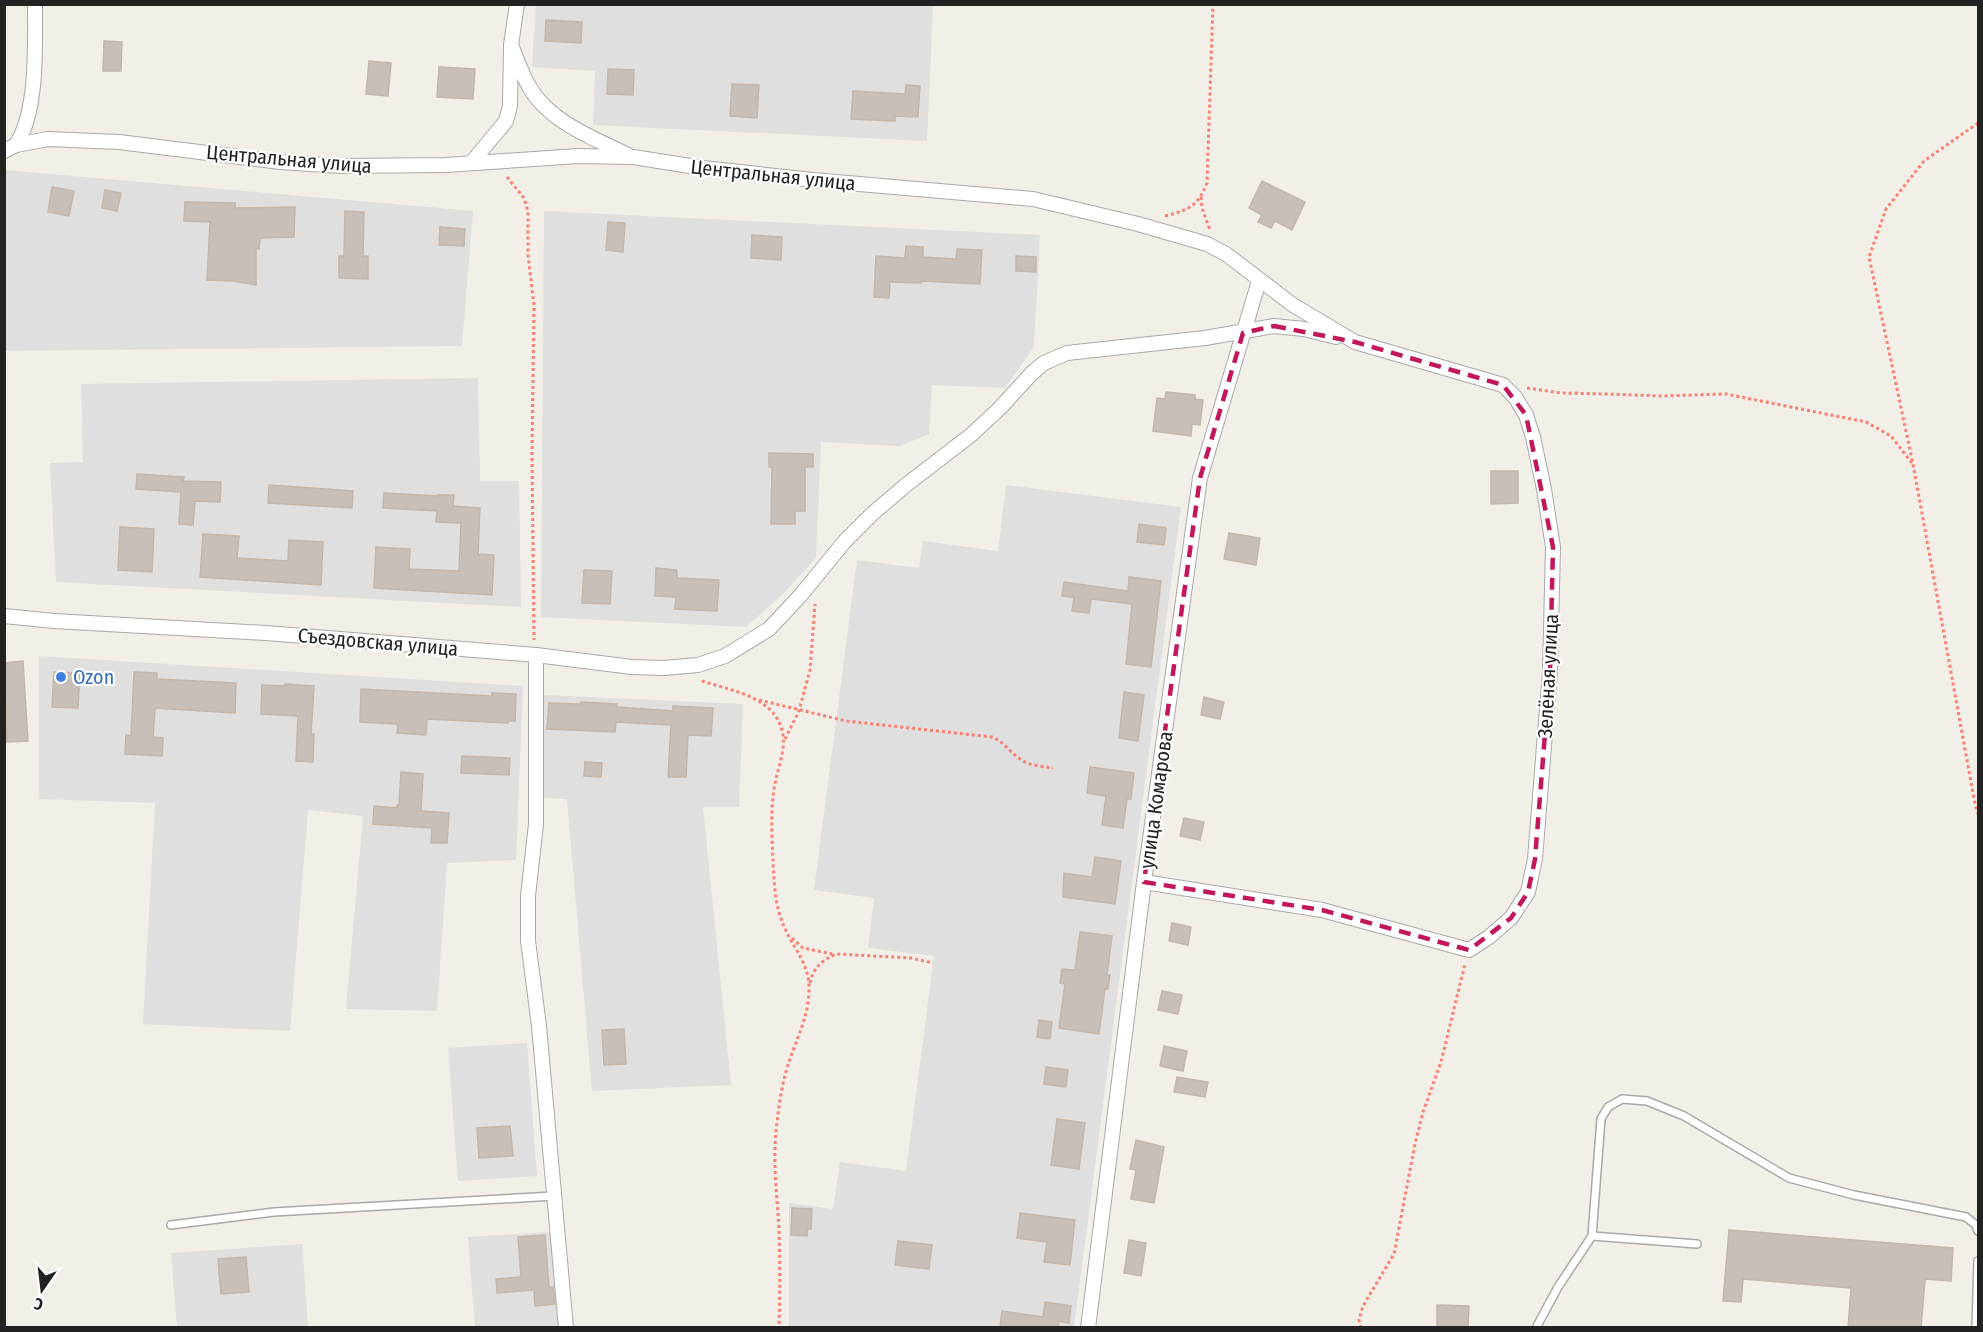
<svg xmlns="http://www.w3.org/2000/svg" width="1983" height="1332" viewBox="0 0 1983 1332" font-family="'Fira Sans Condensed',sans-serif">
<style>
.residential{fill:#e0dfdf}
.building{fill:#c7bfb8;stroke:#c4b6ab;stroke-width:1.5}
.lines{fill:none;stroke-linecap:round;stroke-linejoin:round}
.service-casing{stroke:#a9a9a9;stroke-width:10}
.minor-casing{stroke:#a9a9a9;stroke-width:16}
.path{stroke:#fa8072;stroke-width:3;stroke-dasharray:3 3;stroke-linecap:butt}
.service{stroke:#fff;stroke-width:7}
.minor{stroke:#fff;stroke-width:14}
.marked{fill:none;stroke:#c2185b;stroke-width:4.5;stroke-dasharray:12 8;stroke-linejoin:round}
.shop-dot{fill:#3f7fe0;stroke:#fff;stroke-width:2}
.labels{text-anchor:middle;stroke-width:4.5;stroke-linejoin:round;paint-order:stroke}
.street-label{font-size:20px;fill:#222;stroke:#fff}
.shop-label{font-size:20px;fill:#366cbe;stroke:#fff;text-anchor:start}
</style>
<rect width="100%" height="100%" fill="#f2efe9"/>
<g class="residential">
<path d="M536,5H933L927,141L593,125L595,71L532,67Z"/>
<path d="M4,170L473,211L462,346L5,351Z"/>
<path d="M544,211L1040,235L1034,347L1005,388L932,385L929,434L900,446L821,442L816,558L781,596L746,627L541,617Z"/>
<path d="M478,378L480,481H519L521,607L56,582L50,463L83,462L81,384Z"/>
<path d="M1006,485L1181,507L1074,1327L789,1328V1203L833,1209L840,1162L906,1171L934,956L868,948L874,898L814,890L857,560L919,568L923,541L998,551Z"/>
<path d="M39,656L523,686L516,860L447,863L437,1011L346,1009L363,816L308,810L290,1031L143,1024L155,803L39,799Z"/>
<path d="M544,695L743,704L739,807H703L731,1085L592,1091L567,799L544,798Z"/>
<path d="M527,1043L537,1176L458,1181L448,1048Z"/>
<path d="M552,1232L559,1327H475L468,1237Z"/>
<path d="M302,1244L308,1327H177L171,1253Z"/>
</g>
<g class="building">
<path d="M546,20L582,22L581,43L545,41Z"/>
<path d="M104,41L122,42L121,71H103Z"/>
<path d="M369,61L391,63L388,96L366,94Z"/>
<path d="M439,67L475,69L473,99L437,97Z"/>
<path d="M608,69L634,70L633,95L607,94Z"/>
<path d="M732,84L759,85L757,118L730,116Z"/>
<path d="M906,85L920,86L918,117L895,116V121L851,119L853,91L905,94Z"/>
<path d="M1262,181L1305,202L1292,230L1275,221L1271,228L1258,222L1262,215L1249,208Z"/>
<path d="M52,187L74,191L69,216L48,212Z"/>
<path d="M105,190L121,193L117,211L102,208Z"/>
<path d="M185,202L235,203V208L295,207L294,237L260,238L259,249L256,248V285L233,281L207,280L210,222L184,221Z"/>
<path d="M345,211L364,212L363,256H368V279L339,278V256H344Z"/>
<path d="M608,222L625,223L623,252L606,250Z"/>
<path d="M440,227L465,229L464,246L439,245Z"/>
<path d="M752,235L782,237L781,260L751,258Z"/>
<path d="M906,246L923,247V257L956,259L957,249L982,250L980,284L921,281V283L890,282L889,298L874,297L876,256L905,258Z"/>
<path d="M1016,256L1036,257V272L1016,271Z"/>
<path d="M1166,392L1195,395V399L1203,400L1200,425L1192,424L1191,436L1153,431L1157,398L1165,399Z"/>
<path d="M769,453L813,454V467H805V511H795V524H771L772,467H769Z"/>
<path d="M1491,471H1518V503L1491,504Z"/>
<path d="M137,474L184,477L183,481L221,482L220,502L195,501L193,525L179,524L181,492L136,489Z"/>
<path d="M269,485L353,491L352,508L268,503Z"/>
<path d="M384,493L438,496V495H454L453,506L480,508L478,554L494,555L492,595L374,588L376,547L410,549L409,569L459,571L461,523L436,522L437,511L383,508Z"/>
<path d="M1139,524L1166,528L1164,545L1137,542Z"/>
<path d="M120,527L154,529L152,572L118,570Z"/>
<path d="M1229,533L1260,538L1256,565L1224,559Z"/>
<path d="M203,534L239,536L237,558L288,561L289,540L323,542L321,585L200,577Z"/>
<path d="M656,568L677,570V578L719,580L717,611L675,609L676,597L655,596Z"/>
<path d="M584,570L612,571L610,604L582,603Z"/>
<path d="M1129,577L1161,581L1151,667L1126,664L1132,604L1091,599L1089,613L1072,611L1074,597L1062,596L1064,582L1128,591Z"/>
<path d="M23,661L28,741L7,742L4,663Z"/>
<path d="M54,672L80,673L78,708L52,707Z"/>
<path d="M134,672L157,673V679L236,683L235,713L155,708L153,737L163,738L162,756L125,754L126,735L131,736Z"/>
<path d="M285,684L314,686L311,734H314L313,762L296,761L298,716L261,714L262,685L285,686Z"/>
<path d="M361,689L492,696V693L516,694L515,721H508V723L427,719L426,735L397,733L398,724L360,722Z"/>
<path d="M1124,692L1144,695L1138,741L1119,738Z"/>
<path d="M1204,697L1224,702L1220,719L1201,715Z"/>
<path d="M581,702L617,704V707L673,711V706L713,708L711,736L688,735L686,777H668L671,725L616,722L615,732L547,729L549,703L580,704Z"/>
<path d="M462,756L510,758L509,775L461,773Z"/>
<path d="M585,762L602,763L601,777L584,776Z"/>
<path d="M1090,767L1134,773L1131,799H1127L1123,828L1102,825L1106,796L1087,793Z"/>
<path d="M401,772L423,774L421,811L449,813L447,843H431L432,828L373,824L374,806L397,808V805H399Z"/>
<path d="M1184,818L1204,822L1200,840L1180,836Z"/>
<path d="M1095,857L1121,861L1115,904L1063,897L1064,873L1092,877Z"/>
<path d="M1172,923L1191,927L1188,945L1169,941Z"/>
<path d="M1080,932L1112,936L1107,975H1110L1108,989H1105L1099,1034L1059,1028L1065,984L1060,983L1062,969L1075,970Z"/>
<path d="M1162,991L1182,995L1178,1014L1158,1010Z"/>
<path d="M1039,1020L1052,1022L1050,1039L1037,1037Z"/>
<path d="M624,1029L626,1064L604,1065L602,1030Z"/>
<path d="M1164,1046L1187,1051L1183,1071L1160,1066Z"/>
<path d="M1046,1067L1068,1070L1066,1087L1044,1084Z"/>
<path d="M1177,1077L1208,1082L1205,1097L1174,1092Z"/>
<path d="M1057,1119L1085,1123L1079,1169L1051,1165Z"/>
<path d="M510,1126L513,1156L479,1158L477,1128Z"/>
<path d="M1136,1140L1164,1147L1154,1203L1131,1199L1136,1170L1130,1169Z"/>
<path d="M792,1208L812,1209L811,1229H807V1236L791,1235Z"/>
<path d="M1020,1213L1075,1220L1070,1265L1044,1262L1047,1242L1017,1238Z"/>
<path d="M1729,1230L1953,1248L1951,1281L1925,1279L1921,1328H1848L1851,1288L1743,1279L1741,1302L1723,1301Z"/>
<path d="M545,1235L549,1287H553L555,1304L535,1306L534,1290L497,1293L496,1279L521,1277L518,1237Z"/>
<path d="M1129,1240L1146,1243L1141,1276L1124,1273Z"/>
<path d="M898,1241L932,1245L929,1269L895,1265Z"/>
<path d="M246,1257L249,1292L221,1294L218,1259Z"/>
<path d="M1045,1302L1071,1306L1069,1323L1059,1321L1058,1328H1000L1002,1311L1043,1317Z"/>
<path d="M1437,1305L1469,1306L1468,1328H1437Z"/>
</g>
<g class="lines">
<g class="service-casing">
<g id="service">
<path d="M171,1225L274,1212L554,1196"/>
<path d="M1592,1236L1697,1244"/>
<path d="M1536,1328L1558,1287L1592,1236L1601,1119L1608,1107L1622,1099L1647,1101L1684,1116L1789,1178L1854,1195L1966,1217L1976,1225L1978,1231"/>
<path d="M1976,1328L1978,1261"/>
</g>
</g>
<g class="minor-casing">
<g id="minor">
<path d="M511,45C517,59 522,75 530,88C550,122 593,138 628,155"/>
<path d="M16,145C38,111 35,46 35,4"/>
<path d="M4,151L16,145L48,139L119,142L280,162L342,166L446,165L578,156L633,157L703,168L813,180L1033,199L1138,224L1207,244L1226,254L1293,305L1355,342L1503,385L1515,397L1526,415L1533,437L1544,489L1553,547L1550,671L1535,859L1528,892L1511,918L1489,937L1469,950L1322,910L1144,882"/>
<path d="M472,162L506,121L510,106L511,45L517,4"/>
<path d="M4,616L54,621L266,633L536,655L632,667L664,668L698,665L725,656L769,629L800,596L845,541L872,514L906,485L971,435L1000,408L1032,373L1044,363L1067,353L1205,338L1274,326L1304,329L1336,337"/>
<path d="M536,655V824L528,896V941L539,1026L566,1328"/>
<path d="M1088,1328L1144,882L1200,478L1259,281"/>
</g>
</g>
<g class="path">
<path d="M1978,123L1924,161L1886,209L1869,257L1913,464L1975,804L1978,814"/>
<path d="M507,177L524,198L528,211V255L534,305L532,453L534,640"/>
<path d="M1201,197L1202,208L1210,230"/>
<path d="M1165,216C1189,210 1198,206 1207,183L1213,4"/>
<path d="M1527,388L1561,393L1607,394L1661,396L1726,394L1866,422L1891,436L1912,463"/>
<path d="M702,681C729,690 771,696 781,727C788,746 778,766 775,784C770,809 772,837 773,862C774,882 775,905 783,924C791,945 809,963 809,987C810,1014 796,1040 788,1065C782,1084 779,1104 777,1123C772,1157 777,1193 779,1228C780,1261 780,1294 779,1328"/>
<path d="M759,700L846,721L992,737C1004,742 1010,752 1020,759C1029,766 1042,766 1053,768"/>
<path d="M785,739L799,711L810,670L815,604"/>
<path d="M792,938L803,948L832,954"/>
<path d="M810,983C813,968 822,960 836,954L911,958L933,963"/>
<path d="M1361,1328L1359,1320L1363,1306L1394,1254L1415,1144L1423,1112L1441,1062L1465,964"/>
</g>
<use href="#service" class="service"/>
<use href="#minor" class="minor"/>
</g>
<path class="marked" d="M1274,326L1355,342L1503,385L1526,415L1553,547L1550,671L1535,859L1528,892L1511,918L1469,950L1322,910L1144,882L1200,478L1243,333Z"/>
<circle class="shop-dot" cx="61" cy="677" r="6"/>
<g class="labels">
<g class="street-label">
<text transform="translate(289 159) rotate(5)" y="7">Центральная улица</text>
<text transform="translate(773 175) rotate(6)" y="7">Центральная улица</text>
<text transform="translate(378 642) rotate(5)" y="7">Съездовская улица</text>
<text transform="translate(1548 676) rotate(-87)" y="7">Зелёная улица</text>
<text transform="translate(1156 800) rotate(-82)" y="7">улица Комарова</text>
</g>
<g class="shop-label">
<text x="73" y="684">Ozon</text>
</g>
</g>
<rect width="1983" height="1332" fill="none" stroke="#222222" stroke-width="12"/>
<g transform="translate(42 1290) rotate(194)" stroke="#ffffff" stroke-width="4.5" paint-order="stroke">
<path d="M0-4.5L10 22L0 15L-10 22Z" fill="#222222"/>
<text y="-9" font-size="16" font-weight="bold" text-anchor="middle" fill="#222222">С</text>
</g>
</svg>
